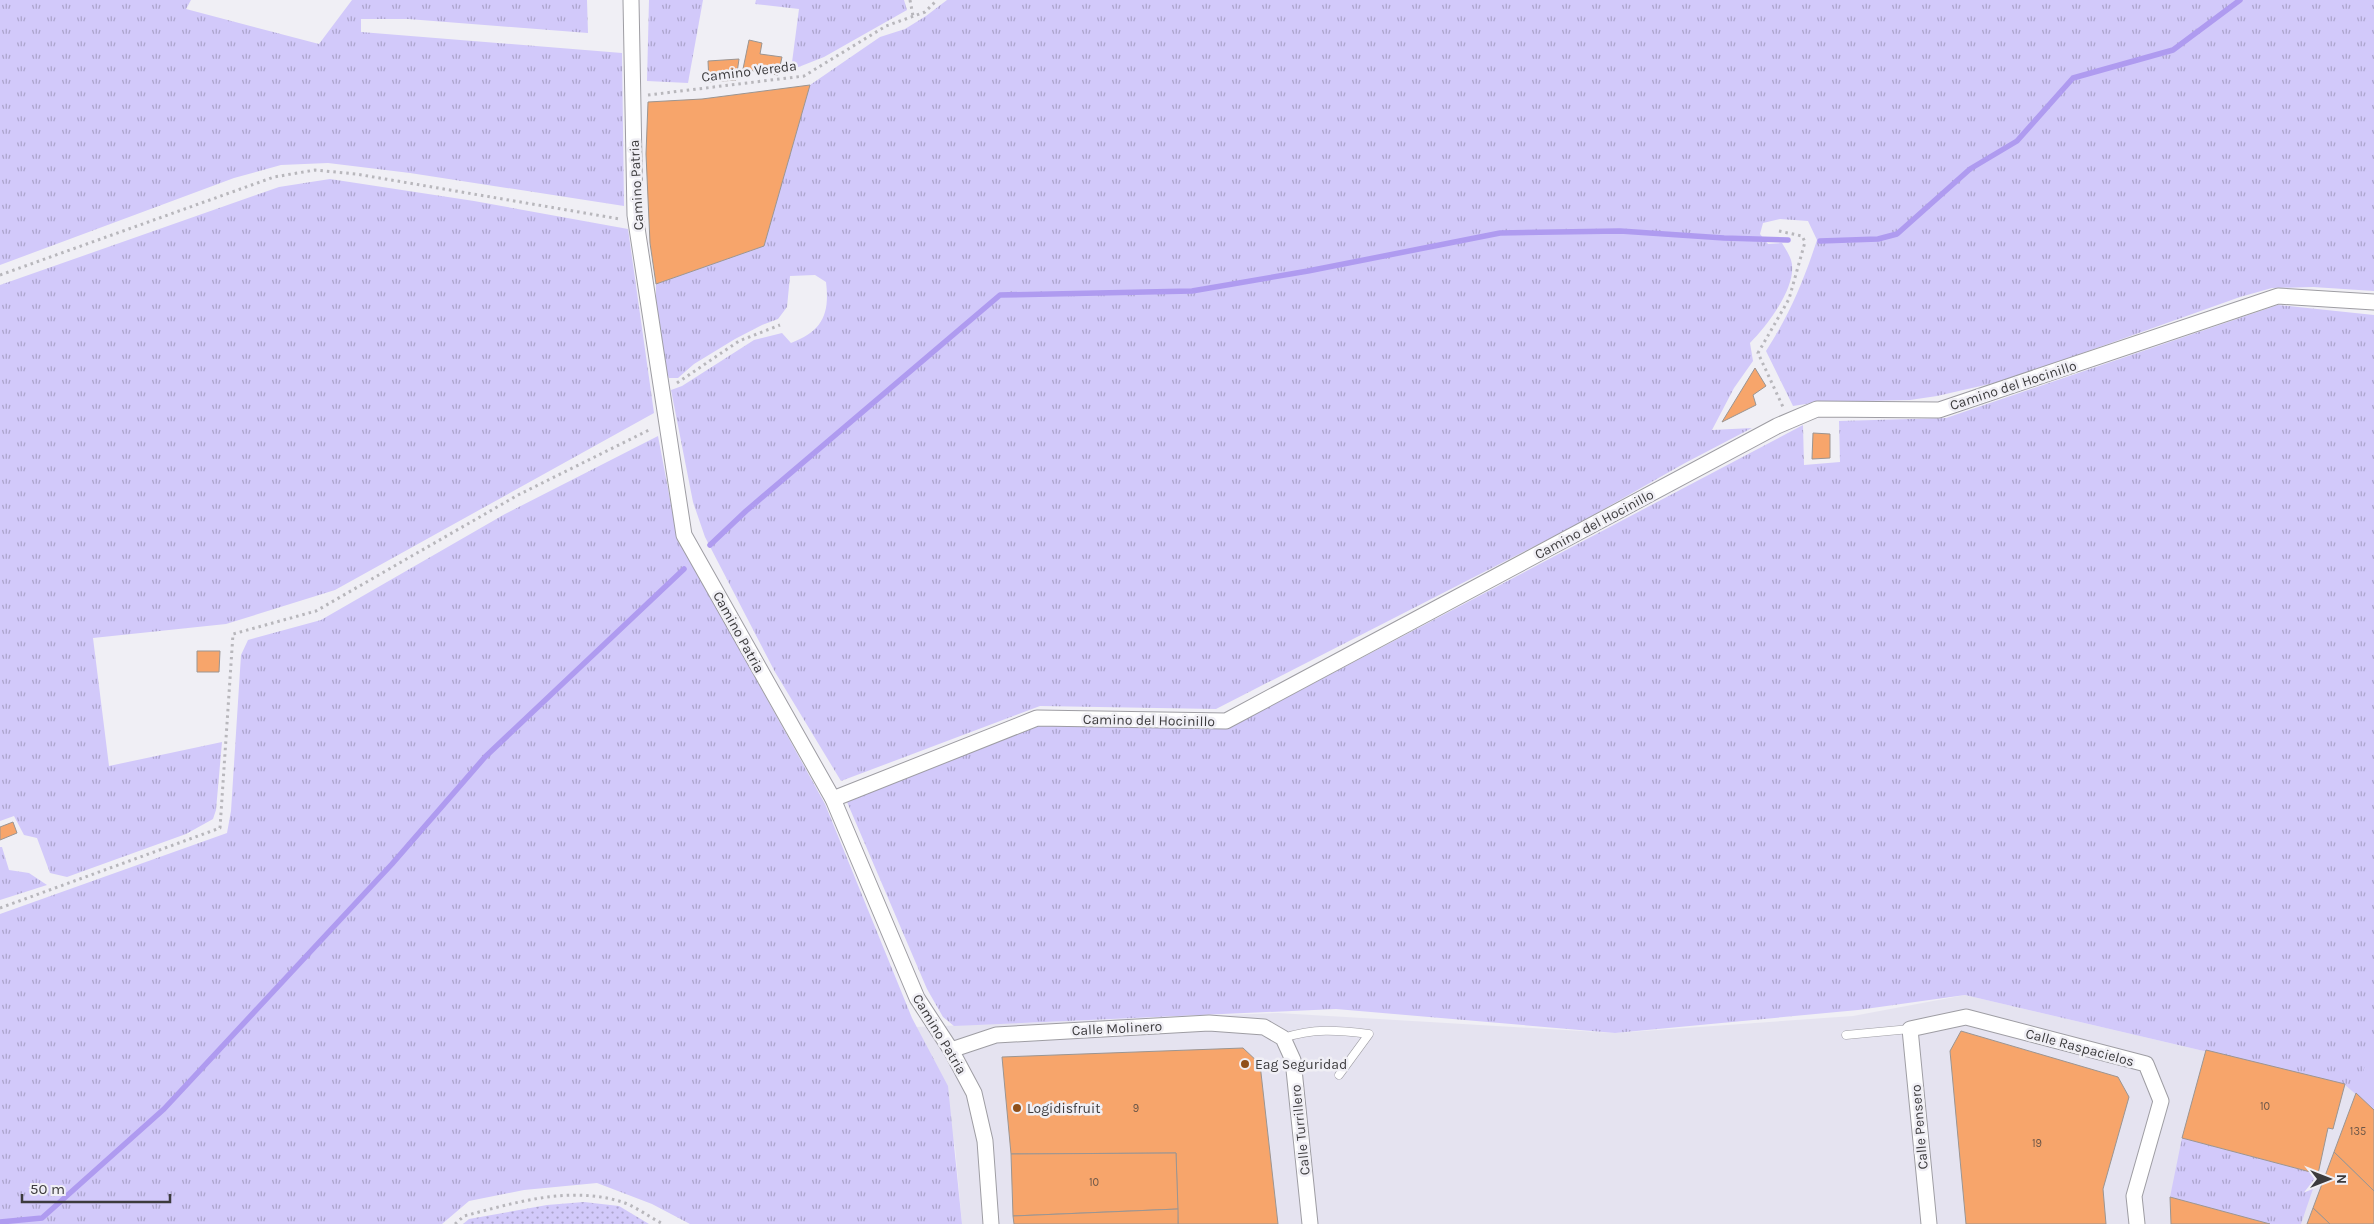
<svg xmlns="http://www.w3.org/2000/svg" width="2374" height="1224" viewBox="0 0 2374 1224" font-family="Karla,sans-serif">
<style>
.built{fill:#e5e3f0}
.grass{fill:url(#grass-tufts)}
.park{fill:url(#park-dots)}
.garden{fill:#d2c9fa}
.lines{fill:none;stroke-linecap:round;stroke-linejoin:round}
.stream{stroke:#af9bf0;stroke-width:5.5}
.building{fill:#f7a56b;stroke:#9b9592}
.service-casing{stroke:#9e9da3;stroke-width:9}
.minor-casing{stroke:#9e9da3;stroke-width:17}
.path{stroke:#b8b7bc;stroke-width:3;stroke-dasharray:2.5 4;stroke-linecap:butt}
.service{stroke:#fff;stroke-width:8}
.minor{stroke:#fff;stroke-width:15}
.poi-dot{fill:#90501a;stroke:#f0eff5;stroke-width:2}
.labels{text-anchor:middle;stroke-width:5;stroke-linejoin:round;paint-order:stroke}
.number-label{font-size:11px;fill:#6b5648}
.street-label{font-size:14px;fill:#3c3b3d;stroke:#f0eff5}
.poi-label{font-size:14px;fill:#3c3b3d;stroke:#f0eff5;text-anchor:start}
</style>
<defs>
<pattern id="grass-tufts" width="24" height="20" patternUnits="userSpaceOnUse" patternTransform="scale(1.25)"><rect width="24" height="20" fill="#d2c9fa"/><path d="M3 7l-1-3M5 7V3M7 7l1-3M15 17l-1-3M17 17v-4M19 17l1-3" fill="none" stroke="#aca4cc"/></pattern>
<pattern id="park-dots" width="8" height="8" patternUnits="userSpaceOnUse" patternTransform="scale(1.25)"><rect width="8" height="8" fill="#d2c9fa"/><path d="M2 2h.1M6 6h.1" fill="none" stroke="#aca4cc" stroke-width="1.8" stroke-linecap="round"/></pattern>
</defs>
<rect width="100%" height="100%" fill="#f0eff5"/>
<path class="built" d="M1965,995L2344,1084L2355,1092L2374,1039V1224H962L955,1147L916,1027L1278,1013L1615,1033L1853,1016Z"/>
<g class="grass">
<path d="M0,0H191L186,9L319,44L352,0H587L588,33L408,19H361V32L622,53L624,206L410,173L328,163L281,165L234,178L0,265Z"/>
<path d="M649,0H703L688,83L647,81Z"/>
<path d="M756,0H904L907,10L824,57L791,70L799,9L755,4Z"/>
<path d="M947,0H2374V291L2313,287L2272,288L2240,297L2007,380L1937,396L1910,400L1819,402L1793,406L1766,351C1789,316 1804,280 1817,240L1808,221L1780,219L1763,223L1760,234L1768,244L1782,243C1785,248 1789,254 1791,260C1799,285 1766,327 1750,343L1753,361L1734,388L1712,430L1752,428L1685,463L1574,526L1216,709L1040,706L841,781L775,672L705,537L693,502L671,390L682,386L754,340L782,333L791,343C822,331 830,315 826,282L815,275L790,276L787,307L778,319L762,325L735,339L694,364L678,378H669L667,373L656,301V284L764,246L810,85L880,37L905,29L926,16Z"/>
<path d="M330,179L474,201L628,229L654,413L335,590L226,624L93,638L109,766L222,742L216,810L213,819L186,834L67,877L50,873L37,838L24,835L14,816L0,821V285L279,187Z"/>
<path d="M2278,305L2374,315V1110L2344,1084L1965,995L1858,1010L1615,1033L1336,1009L954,1026L943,1017L927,989L847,802L1039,724L1227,729L1803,425L1804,465L1840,462L1839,421L1946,418Z"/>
<path d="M658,436L677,536L825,804L912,1018L948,1086L962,1224H690L652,1204L597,1183L524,1190L469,1201L442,1224H0V914L227,833L231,811L241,655L248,640L321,620L505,514Z"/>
<path d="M0,847H2L9,870L29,873L47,885L0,900Z"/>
<path d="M2182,1138L2318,1174L2301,1224H2270L2170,1197Z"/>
</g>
<path class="park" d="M584,1202L619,1206L649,1224H463L469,1219L547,1205Z"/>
<path class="garden" d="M2374,1039V1110L2356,1093Z"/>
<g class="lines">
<g class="stream">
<path d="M1820,241L1878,239L1897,234L1970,169L2017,141L2073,78L2173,50L2240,0"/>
<path d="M710,545L746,511L1000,295L1192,291L1308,271L1500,233L1620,231L1724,238L1788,240"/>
<path d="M0,1222L42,1218L164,1109L392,864L485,757L684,569"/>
</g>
</g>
<g class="building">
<path d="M749,40L762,43L760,54L782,57L778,75L743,69Z"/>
<path d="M739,59L736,80L709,82L708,61Z"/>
<path d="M810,85L764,246L656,284L650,243L646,154L648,102L702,99Z"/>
<path d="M1755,368L1766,386L1753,395L1756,405L1722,422Z"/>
<path d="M1813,433L1830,434V458L1812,459Z"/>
<path d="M197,651H220L219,672H197Z"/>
<path d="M13,822L17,833L0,840V827Z"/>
<path d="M1961,1031L2118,1077L2129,1097L2103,1189L2106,1224H1966L1950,1051Z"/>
<path d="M1243,1048L1260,1064L1278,1224H1178L1176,1153L1011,1154L1002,1057Z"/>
<path d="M2206,1050L2345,1084L2333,1129L2328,1128L2318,1174L2182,1138Z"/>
<path d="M2356,1093L2374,1110V1191L2334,1152Z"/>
<path d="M2334,1152L2374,1191V1224H2330L2313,1208Z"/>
<path d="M1176,1153L1178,1209L1013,1216L1011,1154Z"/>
<path d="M2170,1197L2270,1224H2171Z"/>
<path d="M2313,1208L2330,1224H2307Z"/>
<path d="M1178,1209V1224H1014L1013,1216Z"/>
</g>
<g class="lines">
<g class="service-casing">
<g id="service">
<path d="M1846,1035L1910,1029"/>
<path d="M1283,1038C1314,1028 1337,1030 1369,1034L1339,1075"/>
</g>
</g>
<g class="minor-casing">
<g id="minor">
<path d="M631,0L635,215L684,535L833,799L917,998L951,1050L974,1093L985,1141L991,1224"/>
<path d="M833,799L1037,718L1226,721L1777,426L1817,409L1939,410L2278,296L2374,302"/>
<path d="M951,1050L996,1035L1209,1023L1264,1027L1283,1038L1293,1060L1310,1224"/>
<path d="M1929,1224L1910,1029L1966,1017L2146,1064L2161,1101L2134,1196L2137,1224"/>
</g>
</g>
<g class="path">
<path d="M910,0L913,16"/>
<path d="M648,95L804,76L886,26L925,12L937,0"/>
<path d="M1779,231L1802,236L1805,242L1789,299L1758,353L1783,407"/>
<path d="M0,275L274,177L315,170L356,174L620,219"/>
<path d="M677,383L739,341L780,325"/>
<path d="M0,908L220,828L233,634L316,611L518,495L651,429"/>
<path d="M455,1224L464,1216C514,1203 567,1186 619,1201C634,1205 649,1217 663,1224"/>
</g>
<use href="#service" class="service"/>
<use href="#minor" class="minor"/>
</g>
<g class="poi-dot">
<circle cx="1245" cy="1064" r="5"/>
<circle cx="1017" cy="1108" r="5"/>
</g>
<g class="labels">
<g class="number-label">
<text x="2265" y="1110">10</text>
<text x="1136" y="1112">9</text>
<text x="2358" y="1135">135</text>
<text x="2037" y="1147">19</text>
<text x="1094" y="1186">10</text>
</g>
<g class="street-label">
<text transform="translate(749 71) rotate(-7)" y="5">Camino Vereda</text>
<text transform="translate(636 185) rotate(-93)" y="5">Camino Patria</text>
<text transform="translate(2013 385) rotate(-18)" y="5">Camino del Hocinillo</text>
<text transform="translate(1594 524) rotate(-28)" y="5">Camino del Hocinillo</text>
<text transform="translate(739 632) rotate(61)" y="5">Camino Patria</text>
<text transform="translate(1149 720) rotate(1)" y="5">Camino del Hocinillo</text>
<text transform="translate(1117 1028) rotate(-3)" y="5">Calle Molinero</text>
<text transform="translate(940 1034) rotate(59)" y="5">Camino Patria</text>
<text transform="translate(2080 1047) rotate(15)" y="5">Calle Raspacielos</text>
<text transform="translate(1919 1127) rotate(-95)" y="5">Calle Pensero</text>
<text transform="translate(1300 1130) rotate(-96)" y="5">Calle Turrillero</text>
</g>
<g class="poi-label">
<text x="1255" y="1069">Eag Seguridad</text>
<text x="1027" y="1113">Logidisfruit</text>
</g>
</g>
<g transform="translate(2329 1179) rotate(90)" stroke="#f0eff5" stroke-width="4" paint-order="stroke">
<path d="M0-4L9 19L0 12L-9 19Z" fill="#3c3b3d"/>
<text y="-8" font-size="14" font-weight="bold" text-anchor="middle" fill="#3c3b3d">N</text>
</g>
<path d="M22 1194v8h148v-8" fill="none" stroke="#3c3b3d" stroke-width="2.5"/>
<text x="30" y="1194" font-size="15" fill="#3c3b3d" stroke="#f0eff5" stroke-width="4" paint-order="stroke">50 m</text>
</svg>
